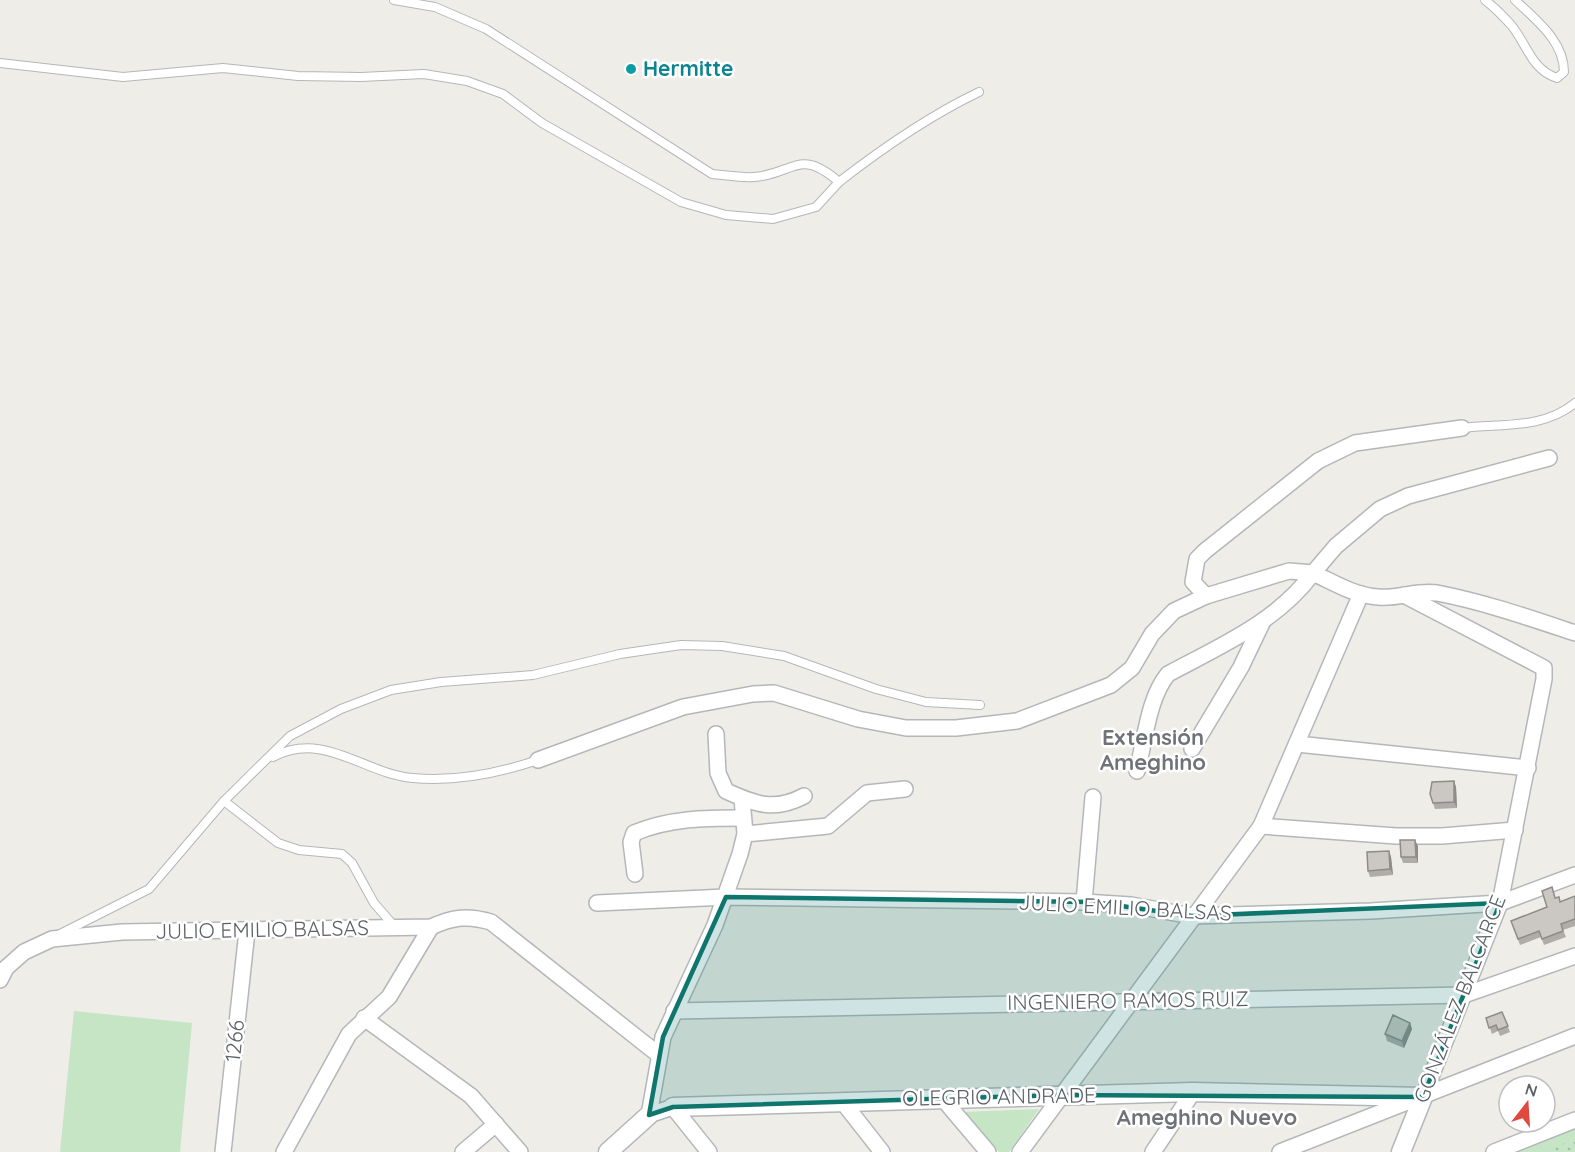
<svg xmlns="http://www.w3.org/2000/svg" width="1575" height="1152" viewBox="0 0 1575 1152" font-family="Quicksand,sans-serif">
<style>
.grass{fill:url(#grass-dots)}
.green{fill:#c5e5c5}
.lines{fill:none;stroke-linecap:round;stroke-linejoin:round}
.service-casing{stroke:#b4b7ba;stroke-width:10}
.minor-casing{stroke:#b4b7ba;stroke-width:18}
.tertiary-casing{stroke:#b4b7ba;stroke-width:21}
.service{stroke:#fff;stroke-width:8}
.minor{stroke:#fff;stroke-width:15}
.tertiary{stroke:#fff;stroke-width:18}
.wall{fill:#afaca9}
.shaded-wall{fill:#8e8c89}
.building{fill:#cbc8c4;stroke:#8e8c89;stroke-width:1.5}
.marked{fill:#0f766e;fill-opacity:0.2;stroke:#0f766e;stroke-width:4.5;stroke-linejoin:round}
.culture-dot{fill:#0f9aa8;stroke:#fff;stroke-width:2}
.labels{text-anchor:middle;stroke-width:5;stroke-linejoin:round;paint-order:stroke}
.culture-label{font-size:21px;font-weight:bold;fill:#0d838f;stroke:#fff;text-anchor:start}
.street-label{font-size:21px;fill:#5e6266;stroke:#fff}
.neighbourhood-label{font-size:22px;font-weight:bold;fill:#6f7378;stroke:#fff}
</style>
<defs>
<pattern id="grass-dots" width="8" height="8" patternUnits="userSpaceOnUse" patternTransform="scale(1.5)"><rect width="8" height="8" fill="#c5e5c5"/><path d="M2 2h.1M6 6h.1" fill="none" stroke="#a3bda4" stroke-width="1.8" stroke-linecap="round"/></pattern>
</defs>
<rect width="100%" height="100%" fill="#efede7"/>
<path class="grass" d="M1575,1120V1152H1494Z"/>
<g class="green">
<path d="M74,1011L192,1023L180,1152H60Z"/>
<path d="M1039,1109L1009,1152H999L964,1112Z"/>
<path d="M1575,1120V1139L1543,1152H1494Z"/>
</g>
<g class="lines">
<g class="service-casing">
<g id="service">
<path d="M394,0L435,7L486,29L712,174C725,175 740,178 754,177C794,174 799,147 839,182C884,147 929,116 979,92"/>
<path d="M1485,0C1494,7 1504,17 1512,26C1527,45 1532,70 1557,78L1564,72C1564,41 1536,20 1515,0"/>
<path d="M0,63L123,77L223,68L298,76L361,77L424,74L467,81L503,94L542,123L681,202L726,215L773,219L816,207L839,182"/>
<path d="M1462,428C1500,423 1542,430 1575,403"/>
<path d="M273,757C324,730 364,774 413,778C455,782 499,773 538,760"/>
<path d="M224,801L278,843L299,850L342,854L352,863L374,903L395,927"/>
<path d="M56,936L149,889L224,801L290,736L341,709L391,690L441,682L533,675L620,654L681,645L722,646L784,656L876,689L926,702L980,705"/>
</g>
</g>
<g class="minor-casing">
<g id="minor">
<path d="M1462,428L1355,443L1318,461L1205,551L1197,559L1193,582L1206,596L1289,571L1313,573L1336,546L1380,509L1408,496L1549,458"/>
<path d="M1404,595L1544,668V679L1500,903L1423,1097"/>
<path d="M716,734L718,773L726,791C755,804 774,812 804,796"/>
<path d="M1297,744L1528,768"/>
<path d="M1192,749L1241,667L1262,623"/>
<path d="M538,760L683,707L753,694L774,693L858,719L906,728H956L1017,721L1111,685L1132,668L1152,634L1174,611L1206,596"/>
<path d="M1137,771C1145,741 1148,698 1168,674C1220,646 1277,622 1313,573C1333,582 1355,596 1378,597C1398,599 1417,590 1437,593C1484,602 1530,618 1575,633"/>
<path d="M1261,826L1396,836H1442L1515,830"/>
<path d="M745,834L828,826L867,793L905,789"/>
<path d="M635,874L631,842L634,833C670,818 705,818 743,818"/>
<path d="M1084,902L1093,797"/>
<path d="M597,903L726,897L1084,902L1131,905L1192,916L1371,911L1500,903L1575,875"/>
<path d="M0,980L6,968L24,952L52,939L122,932L431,927C453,917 468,915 491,922L659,1055"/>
<path d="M674,1011L1464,995L1575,956"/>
<path d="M364,1018L471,1096L520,1152"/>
<path d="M943,1099L988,1152"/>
<path d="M842,1101L882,1152"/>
<path d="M223,1152L247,931"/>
<path d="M284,1152L349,1034L389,997L431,927"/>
<path d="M463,1152L496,1124"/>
<path d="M709,1152L673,1107L649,1115L663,1037L715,925L740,854L745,834L742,798"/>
<path d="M1020,1152L1261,826L1361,594"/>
<path d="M1153,1152L1193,1092"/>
<path d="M1280,1152L1575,1036"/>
<path d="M1494,1152L1575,1120"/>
</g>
</g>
<g class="tertiary-casing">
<g id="tertiary">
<path d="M673,1107L1193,1092L1423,1097L1401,1152"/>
<path d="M608,1152L649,1115"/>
</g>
</g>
<use href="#service" class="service"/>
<use href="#minor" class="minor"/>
<use href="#tertiary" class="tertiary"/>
</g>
<g class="wall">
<path d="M1454,781L1456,787L1457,808L1435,809L1430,794Z"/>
<path d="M1418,846V863H1403L1401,857Z"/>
<path d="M1389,851L1391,857L1393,875L1370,877L1368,871Z"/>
<path d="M1575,896V926L1563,930L1566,937L1544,945L1541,937L1520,945L1511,921L1547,907L1555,898L1560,902Z"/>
<path d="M1502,1012L1510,1032L1500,1036L1498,1031L1492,1034L1486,1018Z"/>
<path d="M1410,1023L1412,1029L1404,1048L1387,1041L1385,1034Z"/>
</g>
<g class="shaded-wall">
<path d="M1454,781L1456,787L1457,808L1454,802Z"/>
<path d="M1415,840L1418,846V863L1416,857Z"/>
<path d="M1389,851L1391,857L1393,875L1390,869Z"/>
<path d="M1410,1023L1412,1029L1404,1048L1402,1041Z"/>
</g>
<g class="building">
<path d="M1454,781V802L1433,803L1430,794L1432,782Z"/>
<path d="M1400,840H1415L1416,857H1401Z"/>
<path d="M1389,851L1390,869L1368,871L1367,852Z"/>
<path d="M1552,887L1555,898L1559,897L1560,902L1575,896V919L1561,924L1563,931L1542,939L1539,931L1518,939L1511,921L1547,907L1542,891Z"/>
<path d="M1502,1012L1508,1026L1498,1030L1496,1025L1489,1028L1486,1018Z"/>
<path d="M1393,1015L1410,1023L1402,1041L1385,1034Z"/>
</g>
<path class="marked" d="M726,897L1093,902L1192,916L1500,903L1423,1097L1061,1095L673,1107L649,1115L663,1037Z"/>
<circle class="culture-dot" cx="631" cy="69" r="6"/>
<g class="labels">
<g class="culture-label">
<text x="643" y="76">Hermitte</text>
</g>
<g class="street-label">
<text transform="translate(1125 908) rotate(3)" y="7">JULIO EMILIO BALSAS</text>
<text transform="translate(262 930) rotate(-1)" y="7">JULIO EMILIO BALSAS</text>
<text transform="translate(1460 999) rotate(-69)" y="7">GONZÁLEZ BALCARCE</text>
<text transform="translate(1128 1001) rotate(-1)" y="7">INGENIERO RAMOS RUIZ</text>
<text transform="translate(235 1041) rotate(-84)" y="7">1266</text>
<text transform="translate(999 1097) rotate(-1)" y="7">OLEGRIO ANDRADE</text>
</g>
<g class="neighbourhood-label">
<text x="1153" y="745">Extensión<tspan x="1153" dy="25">Ameghino</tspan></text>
<text x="1207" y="1125">Ameghino Nuevo</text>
</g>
</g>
<g transform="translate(1527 1104) rotate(17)"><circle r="28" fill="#ffffff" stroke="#bfc0c2" stroke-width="1.5"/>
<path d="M0-4.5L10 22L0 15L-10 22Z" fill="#df4a3d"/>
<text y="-9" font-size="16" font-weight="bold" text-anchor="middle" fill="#5e6266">N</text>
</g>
</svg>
